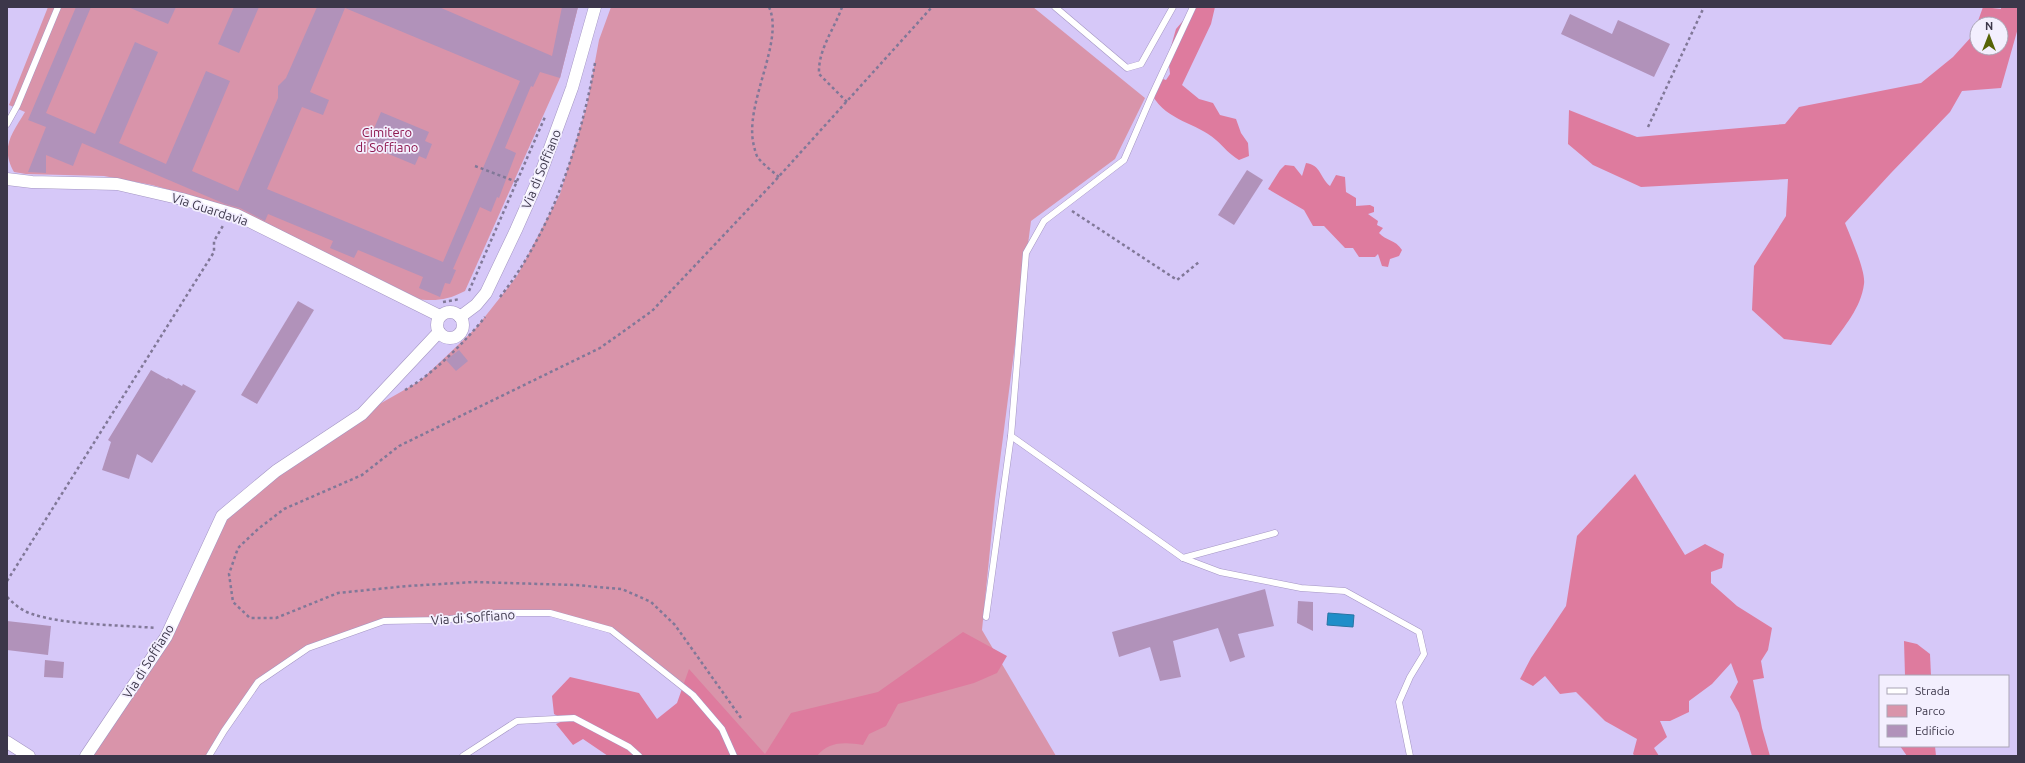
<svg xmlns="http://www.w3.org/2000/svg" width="2025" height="763" viewBox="0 0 2025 763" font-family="Ubuntu,sans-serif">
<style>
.green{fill:#d994aa}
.forest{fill:#de7b9e;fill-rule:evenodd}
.water{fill:#1f8ec9;stroke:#2874a3}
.building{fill:#b192ba;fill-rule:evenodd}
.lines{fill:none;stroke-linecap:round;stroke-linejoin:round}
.service-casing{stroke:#a496c3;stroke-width:7}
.minor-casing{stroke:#a496c3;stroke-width:13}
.path{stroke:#817898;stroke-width:2.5;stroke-dasharray:3 3;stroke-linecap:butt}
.service{stroke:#fff;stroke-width:6}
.minor{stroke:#fff;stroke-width:12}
.labels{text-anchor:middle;stroke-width:3.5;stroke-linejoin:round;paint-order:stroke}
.park-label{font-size:13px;fill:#8e174f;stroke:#f3effe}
.street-label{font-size:13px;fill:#3c374a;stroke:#f3effe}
</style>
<rect width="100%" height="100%" fill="#d6c8f8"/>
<g class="green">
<path d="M48,7H578L560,78L465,291C446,301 435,301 414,299L202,199L152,185L104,176L26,174L14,172C0,147 12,134 25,112L9,105Z"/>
<path d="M611,7H1033L1145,98L1115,159L1031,221L995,499L982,630L1056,756H734L693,695L611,630L550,613H497L442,620L384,621L308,648L258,682L209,756H86L166,637L222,516L362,414L420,381L476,328L517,276L560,194L587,105L599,40Z"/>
</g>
<g class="forest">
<path d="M1195,7H1215L1211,24L1182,85L1199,99L1213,103L1220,115L1236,119L1241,133L1248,143L1249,156L1239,160C1228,153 1225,148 1216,140C1196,122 1168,122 1152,95L1160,78L1166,80L1170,74L1168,57L1176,29Z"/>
<path d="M1983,7L2001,9V7H2018V28L2001,88L1962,91L1950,112L1891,173L1845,223C1850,236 1866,271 1864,284C1861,308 1844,327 1831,345L1784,339L1752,310L1754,266L1786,216L1788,179L1641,187L1593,165L1568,144L1569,110L1637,137L1785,124L1799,107L1921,83L1953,57L1973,35ZM1977,24H2001V48H1977Z"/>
<path d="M1306,163C1321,165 1320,178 1330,186L1336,175L1345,177L1346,192L1356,198V206L1370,205L1374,207V212L1368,214L1378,221L1377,225L1383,228L1379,233C1386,241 1395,239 1402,250L1399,256L1390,259L1388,267L1382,266L1378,254L1375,257H1359L1353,248H1345L1324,226H1313L1304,210L1268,189L1280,170L1285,165L1294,166L1302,176Z"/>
<path d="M1635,474L1685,555L1705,544L1724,554L1722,568L1711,572V583L1737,606L1772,628L1768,650L1761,661L1764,678L1753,680L1762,728L1770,756H1752L1739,713L1730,697L1738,682L1731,663L1712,684L1689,701V712L1670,721H1660L1667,737L1654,748L1659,756H1635L1633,754L1637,739L1605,721L1576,692L1560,694L1545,676L1533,686L1520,679L1531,658L1566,606L1577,536Z"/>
<path d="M963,632L1007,656L997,673L974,683L898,704L886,726L869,734L863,745C846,742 828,741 817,756H608L583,739L573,745L556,724L565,720L554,714L552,696L570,677L639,693L657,719L677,703L689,669L765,754L791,713L878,692Z"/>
<path d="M1904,641L1917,644L1930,654L1931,676H1905Z"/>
<path d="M1900,746H1935L1936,756H1907Z"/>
</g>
<path class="water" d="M1328,613L1354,615L1353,627L1327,625Z"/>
<g class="building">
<path d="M76,7H91L46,113L95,134L135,42L158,52L119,143L166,164L206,71L230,81L192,171L238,191L278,98V86L286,78L317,7H439L552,56L562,7H578L560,78L540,72L533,87L531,86L505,148L516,153L499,198L497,197L491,212L480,207L453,269L456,270L450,284L445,283L440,297L419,288L423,277L358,250L354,258L330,248L333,241L268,214L265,221L240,208L225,204L82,143L73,166L46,155V173L28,172L46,127L28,120ZM345,8L520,81L443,262L267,189L302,107L323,115L329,100L310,92Z"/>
<path d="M128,7H176L168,24Z"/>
<path d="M234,7H259L239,53L218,44Z"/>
<path d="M1570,14L1612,34L1618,20L1670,44L1654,77L1561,34Z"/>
<path d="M381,112L429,132L425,141L432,144L426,159L419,156L415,165L367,145Z"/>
<path d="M1247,170L1263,180L1234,225L1218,215Z"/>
<path d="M298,301L314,310L257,404L241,395Z"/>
<path d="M459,350L468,361L456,371L446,360Z"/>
<path d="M151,370L167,379L168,378L182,386L183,384L196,391L152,463L137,454L129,479L102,470L111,442L108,440Z"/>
<path d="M1265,589L1274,626L1238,634L1245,657L1230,662L1218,628L1173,641L1181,677L1160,681L1150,647L1119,657L1112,632Z"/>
<path d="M1298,601L1313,602V631L1297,623Z"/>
<path d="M7,621L51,626L48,655L7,650Z"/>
<path d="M45,660L64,662L63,678L44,677Z"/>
</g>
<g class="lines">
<g class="service-casing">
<g id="service">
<path d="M1055,7L1127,68L1141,64L1173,7"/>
<path d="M7,124L17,106L58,7"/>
<path d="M1011,436L1183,558L1220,572L1301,588L1345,591L1419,632L1424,654L1410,677L1399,702L1410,756"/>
<path d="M1183,558L1275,533"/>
<path d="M986,617L1011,436L1026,253L1044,221L1124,160L1152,95L1193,7"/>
<path d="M209,756L224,731L258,682L308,648L384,621L442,620L497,613H550L611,630L693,695L722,729L734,756"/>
<path d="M463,756L517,721L574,718L629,747L639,756"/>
</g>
</g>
<g class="minor-casing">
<g id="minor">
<path d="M7,179L32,182L117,184L182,199L237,215L440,316"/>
<circle cx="450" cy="325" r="13"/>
<path d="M460,317L476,305L486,293L516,230L539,178L572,88L595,7"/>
<path d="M7,742L29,756"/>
<path d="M86,756L166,637L222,516L276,471L362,414L439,332"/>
</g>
</g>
<g class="path">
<path d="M769,7C785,42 743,105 754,146C755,150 756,155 758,158C764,165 772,171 779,177"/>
<path d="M842,7C834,30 818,49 819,74L847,102"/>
<path d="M1648,127L1704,7"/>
<path d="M475,166L517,182"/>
<path d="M1072,211L1177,280L1199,262"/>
<path d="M469,291L545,117"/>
<path d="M500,297C552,231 580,145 595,63"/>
<path d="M443,302L460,299"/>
<path d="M405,390C432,375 466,341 485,317"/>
<path d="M7,581L214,252V241L224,224"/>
<path d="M7,597C14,604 22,611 32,614C65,625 120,625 156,628"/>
<path d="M741,718L675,625L651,602L622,589L575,585L474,582L407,586L338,593L276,618H250L233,602L229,574L238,548L258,529L284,509L362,475L399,446L600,348L652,311L773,183L932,7"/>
</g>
<use href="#service" class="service"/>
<use href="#minor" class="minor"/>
</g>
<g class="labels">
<g class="park-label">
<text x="387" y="137">Cimitero<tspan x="387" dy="15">di Soffiano</tspan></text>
</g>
<g class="street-label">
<text transform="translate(541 169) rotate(-68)" y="5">Via di Soffiano</text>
<text transform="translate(210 209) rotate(18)" y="5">Via Guardavia</text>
<text transform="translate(473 617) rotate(-4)" y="5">Via di Soffiano</text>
<text transform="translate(148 661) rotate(-58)" y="5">Via di Soffiano</text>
</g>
</g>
<rect width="2025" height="763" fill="none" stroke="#3c374a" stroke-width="16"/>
<rect x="1879" y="675" width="130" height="72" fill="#f3effe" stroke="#aaa5b6"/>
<rect x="1887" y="688" width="20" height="6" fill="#ffffff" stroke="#aaa5b6"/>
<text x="1915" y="695" font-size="12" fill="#3c374a">Strada</text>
<rect x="1887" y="705" width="20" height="12" fill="#d994aa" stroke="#aaa5b6"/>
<text x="1915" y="715" font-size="12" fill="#3c374a">Parco</text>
<rect x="1887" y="725" width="20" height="12" fill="#b192ba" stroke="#aaa5b6"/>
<text x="1915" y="735" font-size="12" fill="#3c374a">Edificio</text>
<g transform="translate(1989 36)"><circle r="19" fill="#f3effe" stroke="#aaa5b6"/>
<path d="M0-3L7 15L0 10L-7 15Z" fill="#566306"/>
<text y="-6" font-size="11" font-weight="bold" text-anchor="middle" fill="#3c374a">N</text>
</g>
</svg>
